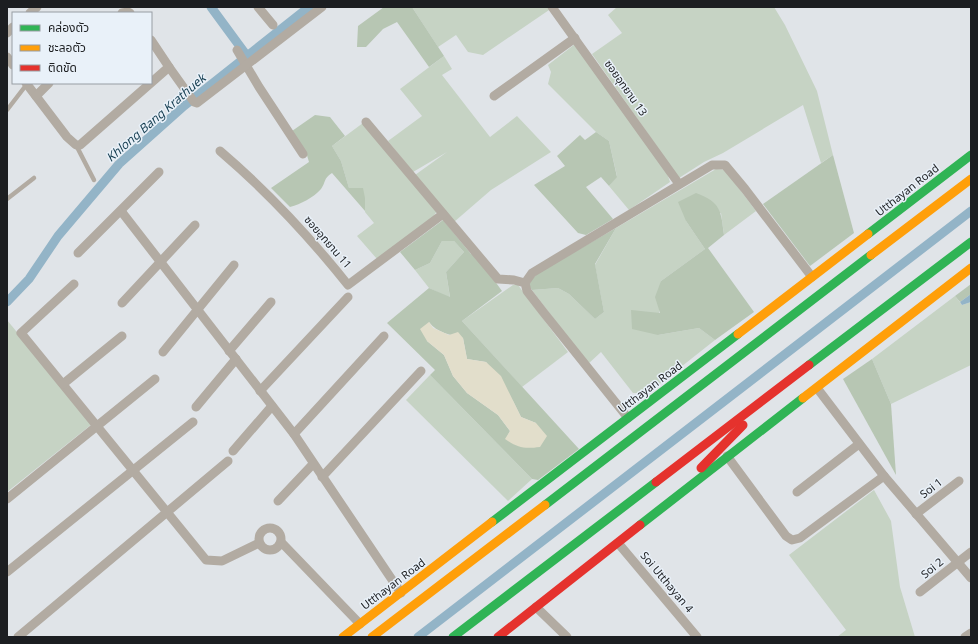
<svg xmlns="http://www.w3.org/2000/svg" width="978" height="644" viewBox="0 0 978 644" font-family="Georgia,'Noto Sans Thai',serif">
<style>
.green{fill:#c6d3c4}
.forest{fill:#b7c6b3;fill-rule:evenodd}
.sand{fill:#e2decb}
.water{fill:#93b4c7}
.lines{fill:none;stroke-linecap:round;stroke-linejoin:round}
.canal{stroke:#93b4c7;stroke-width:9}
.lane{stroke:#b2aba2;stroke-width:4.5}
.street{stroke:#b2aba2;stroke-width:9}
.fast{stroke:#30b455;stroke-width:9}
.slow{stroke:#ff9f0a;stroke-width:9}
.jam{stroke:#e5322d;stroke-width:9}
.labels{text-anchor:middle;stroke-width:3;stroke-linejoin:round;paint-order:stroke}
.street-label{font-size:11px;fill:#1c1e21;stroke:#e9f1f9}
.water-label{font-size:12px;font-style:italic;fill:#153d50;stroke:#e9f1f9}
</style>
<rect width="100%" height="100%" fill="#e0e4e8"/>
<g class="green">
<path d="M412,7H551L552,8L483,55L468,52L456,35L438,47Z"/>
<path d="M617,7H774L785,25L817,91L833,155L821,163L803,105L723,153L704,162L679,178L592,54L622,33L608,15Z"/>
<path d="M575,44L667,173L670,182L629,210L609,186L617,176L609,141L596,132L548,84L551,72L548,65Z"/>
<path d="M444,56L452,69L442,75L490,137L517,116L551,152L491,190L454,222L415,175L447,152L413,172L388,141L422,116L400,89Z"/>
<path d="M363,123L437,211L433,217L377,259L357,236L374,223L365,212V198L349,188L341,161L332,146Z"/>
<path d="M716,169L725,170L756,211L724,235L721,213L686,221L705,249L661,281L658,335L699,328L715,340L648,393H633L601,352L588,364L532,290L558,288L569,294L595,319L604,312L595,265L616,228Z"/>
<path d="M442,241H454L464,252L446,272L450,298L429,288L415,270L430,263Z"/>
<path d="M513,285H518L568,352L522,387L462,321Z"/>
<path d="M955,296L962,305L971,302V365L891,404L872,359Z"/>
<path d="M7,320L92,424L7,492Z"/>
<path d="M430,375L532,479L508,501L406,400Z"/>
<path d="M874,490L891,521L900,587L915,637H837L846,630L789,555Z"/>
</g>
<g class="forest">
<path d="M384,7H412L444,56L429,67L397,22L383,29L366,47H357L358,26Z"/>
<path d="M315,115L330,117L345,136L332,146L341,161L349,188H363L365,198V211L332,173C323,179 326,182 321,189C313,198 301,204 290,207L271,188L309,162L306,152L292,131Z"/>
<path d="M596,132L609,141L617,177L609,186L601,177L586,187L613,219L586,235L578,233L534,185L565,166L557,156L580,135L585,140Z"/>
<path d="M833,155L854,233L810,266L763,204Z"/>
<path d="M696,193C721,202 721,211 724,235L708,248L754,312L715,340L699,328L658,335L632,329L631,310L660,313L655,297L661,281L705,249L686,221L678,202Z"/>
<path d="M443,220L471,254L476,255L502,291L462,321L579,449L538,480L532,479L430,375L435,370L387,323L429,288L450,297L446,272L464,252L454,241H442L430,263L415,270L400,252ZM429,322C437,333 451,335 463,338L467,359L486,362L513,401L521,417L536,423L506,439L510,431L498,415L467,393L453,376L444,355L427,341Z"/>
<path d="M616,228L595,264L604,312L595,319L569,294L558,288L532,290L529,286L531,280L538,273Z"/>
<path d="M971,284V294L960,302L955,296Z"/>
<path d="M872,359L891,404L896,475L843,379Z"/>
</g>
<path class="sand" d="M429,322L433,328L449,335L458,332L463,338L467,359L486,362L501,376L521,417L536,423L547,436L540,447C524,449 518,448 505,439L510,431L498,415L467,393L453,376L444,355L427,341L420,329Z"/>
<path class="water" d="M971,294V302L962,305L960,302Z"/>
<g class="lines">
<g class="canal">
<path d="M211,7L247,56"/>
<path d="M7,302L29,279L58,236L119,164L184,106L309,7"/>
<path d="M418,637L971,211"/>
</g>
<g class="lane">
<path d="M7,110L27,84"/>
<path d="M76,145L94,180"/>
<path d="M7,199L34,178"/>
</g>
<g class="street">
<path d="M258,7L273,25"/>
<path d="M552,7L679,184"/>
<path d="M30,13L37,7"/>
<path d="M122,13L128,12L130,13"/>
<path d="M7,33L13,27"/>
<path d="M237,50L259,87L303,154"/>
<path d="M7,57L13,65"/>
<path d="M169,67L194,102L197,103L322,7"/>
<path d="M26,83L67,137L76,145H80L169,67L151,40"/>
<path d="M36,96L49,83"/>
<path d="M494,96L575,38"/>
<path d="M366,122L498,279L514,280L525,283L527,291L544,313L628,418"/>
<path d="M220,151C268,192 309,236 348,285L443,214"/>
<path d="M121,211L294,434L401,593"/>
<path d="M78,253L159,172"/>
<path d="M525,283L532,273L712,165H725L745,189L812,277"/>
<path d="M74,284L21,333L206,560L222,561L259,543"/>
<path d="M122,303L195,225"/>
<path d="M229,351L271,302"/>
<path d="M163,352L234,265"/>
<path d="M63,384L122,336"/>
<path d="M817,388L884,476L971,578"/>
<path d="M260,391L348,297"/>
<path d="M196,407L236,359"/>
<path d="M294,434L384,336"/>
<path d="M233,451L272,406"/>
<path d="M727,456L786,536L792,540L800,538L884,476"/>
<path d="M322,477L421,371"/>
<path d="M797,492L859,444"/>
<path d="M7,499L155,379"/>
<path d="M278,501L313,464"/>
<path d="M916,514L959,481"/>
<circle cx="270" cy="539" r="11"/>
<path d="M281,542L360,624"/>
<path d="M618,543L697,637"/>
<path d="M7,572L193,422"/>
<path d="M920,592L971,552"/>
<path d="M536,607L567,637"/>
<path d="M18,637L228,461"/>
<path d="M965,637L971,633"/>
</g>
<g class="fast">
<path d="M868,234L971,155"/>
<path d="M809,365L971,242"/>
<path d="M545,505L871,255"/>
<path d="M492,522L738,334"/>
<path d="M640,525L803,398"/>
<path d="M453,637L656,482"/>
</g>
<g class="slow">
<path d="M871,255L971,179"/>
<path d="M738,334L868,234"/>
<path d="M803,398L971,268"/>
<path d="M343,637L492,522"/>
<path d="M372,637L545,505"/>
</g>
<g class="jam">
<path d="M701,468L743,425"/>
<path d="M656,482L809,365"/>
<path d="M498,637L640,525"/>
</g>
</g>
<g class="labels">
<g class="street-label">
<text transform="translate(626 88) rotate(55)" y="4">ซอยอุทยาน 13</text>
<text transform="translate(907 190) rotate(-38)" y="4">Utthayan Road</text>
<text transform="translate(328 242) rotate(49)" y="4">ซอยอุทยาน 11</text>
<text transform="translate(650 387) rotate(-37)" y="4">Utthayan Road</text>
<text transform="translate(931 488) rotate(-38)" y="4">Soi 1</text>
<text transform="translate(932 568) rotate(-39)" y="4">Soi 2</text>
<text transform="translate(667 582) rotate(50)" y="4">Soi Utthayan 4</text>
<text transform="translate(393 584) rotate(-37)" y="4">Utthayan Road</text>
</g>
<g class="water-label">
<text transform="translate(156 118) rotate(-41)" y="4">Khlong Bang Krathuek</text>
</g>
</g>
<rect width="978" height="644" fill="none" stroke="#1c1e21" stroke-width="16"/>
<rect x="12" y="12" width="140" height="72" fill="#e9f1f9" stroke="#979da3"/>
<rect x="20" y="25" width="20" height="6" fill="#30b455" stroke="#979da3"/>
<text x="48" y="32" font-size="12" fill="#1c1e21">คล่องตัว</text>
<rect x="20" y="45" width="20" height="6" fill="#ff9f0a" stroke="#979da3"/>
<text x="48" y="52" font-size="12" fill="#1c1e21">ชะลอตัว</text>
<rect x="20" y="65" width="20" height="6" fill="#e5322d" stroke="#979da3"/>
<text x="48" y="72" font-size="12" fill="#1c1e21">ติดขัด</text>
</svg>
